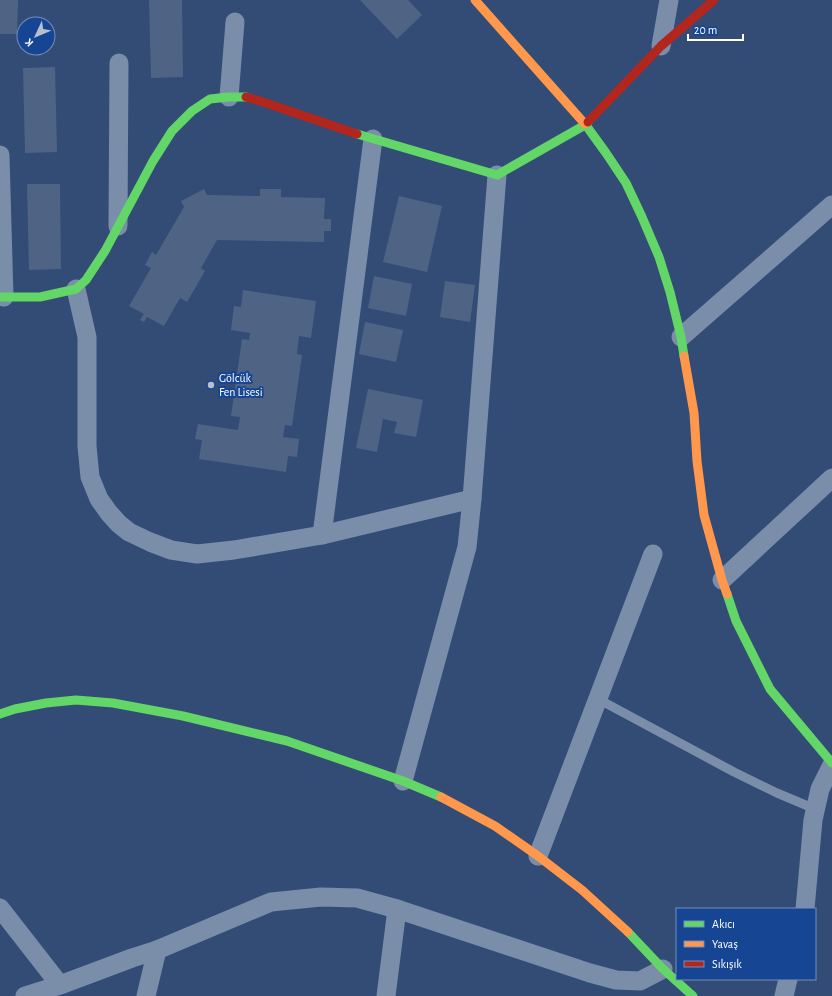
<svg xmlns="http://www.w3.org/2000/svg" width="832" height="996" viewBox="0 0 832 996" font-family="'Alegreya Sans',sans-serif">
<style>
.building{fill:#4f6485}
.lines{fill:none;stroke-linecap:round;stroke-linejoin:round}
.lane{stroke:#7a8da9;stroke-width:9}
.street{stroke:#7a8da9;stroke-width:19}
.fast{stroke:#63d668;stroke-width:9}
.slow{stroke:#ff974d;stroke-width:9}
.jam{stroke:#b3261e;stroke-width:9}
.poi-dot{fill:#b7c0cf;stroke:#154593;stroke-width:1.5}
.labels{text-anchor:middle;stroke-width:4;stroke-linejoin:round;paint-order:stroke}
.poi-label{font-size:12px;fill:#fff;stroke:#154593;text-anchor:start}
</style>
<rect width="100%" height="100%" fill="#324c76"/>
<g class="building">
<path d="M0,0H18L17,34H0Z"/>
<path d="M149,0H182L183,77L151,78Z"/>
<path d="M360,0H408L422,15L397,39Z"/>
<path d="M55,67L57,152L25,153L23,68Z"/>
<path d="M27,184H60L61,269L29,270Z"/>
<path d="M204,189L207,195L260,196V189H281V197L325,198L324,219H331V231H324V242L217,240L201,268L205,271L187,302L180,298L164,326L147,317L144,322L140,320L144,314L129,306L151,268L145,265L152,252L156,255L184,207L181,201Z"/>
<path d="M399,196L442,206L427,272L383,262Z"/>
<path d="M374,276L412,284L406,316L368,308Z"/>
<path d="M445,281L475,285L470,322L440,317Z"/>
<path d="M243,290L316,301L311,338L299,336L297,354L302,355L292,426L285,425L283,437L299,439L297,457L288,456L286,472L199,459L202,440L195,439L198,424L238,430L240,417L231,416L242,339L249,340L250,333L231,330L234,306L241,307Z"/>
<path d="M365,322L403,330L396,362L359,354Z"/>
<path d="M368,389L423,400L416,437L394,433L397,422L383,419L377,452L356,448Z"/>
</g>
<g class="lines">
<path class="lane" d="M598,699L734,772L777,793L815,809"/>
<g class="street">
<path d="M661,46L669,0"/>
<path d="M229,97L235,22"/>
<path d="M0,155L4,297"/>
<path d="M118,226L119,63"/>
<path d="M76,289L87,337V446L90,477L99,499L109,513L119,524L129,532L150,542L171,550L197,554L234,550L322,535L472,499"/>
<path d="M681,337L832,205"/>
<path d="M322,535L373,139"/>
<path d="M722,580L832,478"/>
<path d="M403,781L467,547L472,499L497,175"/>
<path d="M538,856L653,554"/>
<path d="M0,908L60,985"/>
<path d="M805,909L813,820L820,789L832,765"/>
<path d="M25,996L60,985L132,958L157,950L271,902L321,897L357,898L397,909L590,973L616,980L640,981L663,969"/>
<path d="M146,996L157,950"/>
<path d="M386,996L397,909"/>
<path d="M784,996L788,979"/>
</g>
<g class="fast">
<path d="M585,124L606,153L626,183L642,217L659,257L670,292L681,337L684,356"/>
<path d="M357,134L497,175L585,125L588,122"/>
<path d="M0,297H40L76,289L86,280L105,251L153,161L172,131L192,111L210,99L229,97H246"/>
<path d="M727,594L736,621L770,689L832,763"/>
<path d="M0,714L15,709L46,703L76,700L113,703L183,716L287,741L403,781L441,797"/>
<path d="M628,932L663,969L693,996"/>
</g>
<g class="slow">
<path d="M475,0L585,124"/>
<path d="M684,356L694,413L697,461L704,515L722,580L727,594"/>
<path d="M441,797L495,826L538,856L582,890L628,932"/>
</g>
<g class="jam">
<path d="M246,97L260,101L357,134"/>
<path d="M588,122L661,46L714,0"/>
</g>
</g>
<circle class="poi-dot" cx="211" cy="385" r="4"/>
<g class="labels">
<g class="poi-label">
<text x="219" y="382">Gölcük<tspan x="219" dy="14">Fen Lisesi</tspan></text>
</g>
</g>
<rect x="676" y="908" width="140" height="72" fill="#154593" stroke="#738fbe"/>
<rect x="684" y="921" width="20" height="6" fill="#63d668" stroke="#738fbe"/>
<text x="712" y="928" font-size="12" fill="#ffffff">Akıcı</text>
<rect x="684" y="941" width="20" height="6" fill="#ff974d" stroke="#738fbe"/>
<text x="712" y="948" font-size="12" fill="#ffffff">Yavaş</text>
<rect x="684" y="961" width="20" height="6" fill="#b3261e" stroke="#738fbe"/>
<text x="712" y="968" font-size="12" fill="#ffffff">Sıkışık</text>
<g transform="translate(36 36) rotate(226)"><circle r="19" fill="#154593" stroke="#738fbe"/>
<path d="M0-3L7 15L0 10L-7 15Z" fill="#b7c0cf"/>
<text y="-6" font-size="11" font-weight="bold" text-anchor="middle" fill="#ffffff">K</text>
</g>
<path d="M688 34v6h55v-6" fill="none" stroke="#ffffff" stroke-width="2"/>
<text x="694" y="34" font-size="12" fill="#ffffff" stroke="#154593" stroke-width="3" paint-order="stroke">20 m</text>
</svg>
